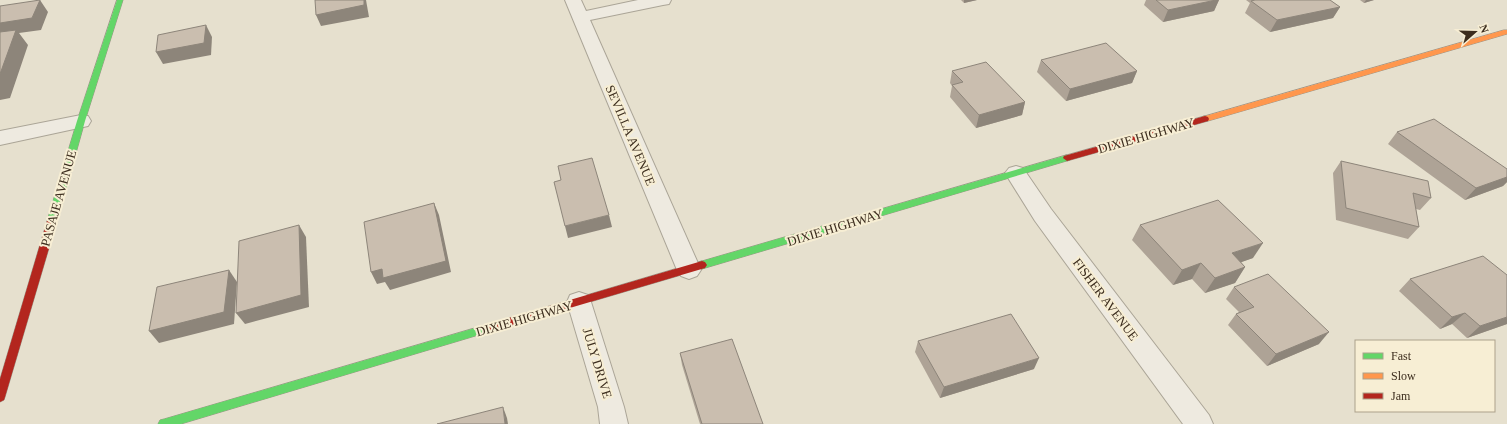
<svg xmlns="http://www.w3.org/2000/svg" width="1507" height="424" viewBox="0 0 1507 424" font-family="Georgia,serif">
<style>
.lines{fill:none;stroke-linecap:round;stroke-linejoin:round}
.street-casing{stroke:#aba597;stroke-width:2}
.fast-casing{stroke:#9b9487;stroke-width:1}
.slow-casing{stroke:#9b9487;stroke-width:1}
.jam-casing{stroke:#9b9487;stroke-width:1}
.street{fill:#eeeae0;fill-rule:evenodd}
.fast{fill:#63d668;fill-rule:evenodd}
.slow{fill:#ff974d;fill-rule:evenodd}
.jam{fill:#b3261e;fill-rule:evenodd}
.wall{fill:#aea396}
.shaded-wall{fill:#8d857a}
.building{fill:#cabeaf;stroke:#8d857a}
.labels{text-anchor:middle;stroke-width:4;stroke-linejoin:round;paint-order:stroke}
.street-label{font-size:13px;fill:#3c2d1e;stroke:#f7eed4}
</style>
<rect width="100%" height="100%" fill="#e6e0ce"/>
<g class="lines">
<g class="street-casing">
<g id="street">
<path d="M565,0H581L586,11L638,0H671L669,4L663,5L590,20L701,270L697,276L689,279L681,276L677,270Z"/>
<path d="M81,115L88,116L91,121L88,126L0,145V131Z"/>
<path d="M1016,166L1023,168L1051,209L1209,415L1213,424H1183L1035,221L1005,173L1009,168Z"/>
<path d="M579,292L588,295L591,302L624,407L628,424H600L598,407L567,302L570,295Z"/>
</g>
</g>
<g class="fast-casing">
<g id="fast">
<path d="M117,0H123L85,121L57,221L52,224L47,221L77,121Z"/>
<path d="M1067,155L1071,158L1070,160L702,269L699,268L697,265L699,262L702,261Z"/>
<path d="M492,323L496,324L497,327L496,330L492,331L181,424H158L160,420L164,419Z"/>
</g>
</g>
<g class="slow-casing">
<path id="slow" d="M1504,30H1507V34L1208,121H1202L1201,119L1202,117Z"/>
</g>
<g class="jam-casing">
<g id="jam">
<path d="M1205,116L1208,117L1209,119L1208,121L1067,161L1063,158L1064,156Z"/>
<path d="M52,218L57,221L5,397L4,400L0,402V379L47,221Z"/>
<path d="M702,261L705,262L707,265L705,268L492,331L488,330L487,327L488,324L492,323Z"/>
</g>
</g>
<use href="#street" class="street"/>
<use href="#fast" class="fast"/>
<use href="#slow" class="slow"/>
<use href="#jam" class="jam"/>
</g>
<g class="wall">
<path d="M961,0H977L964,3Z"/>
<path d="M1146,0H1219L1214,11L1163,22L1144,5Z"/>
<path d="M1246,0H1330L1340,7L1333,18L1270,32L1245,13L1250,3Z"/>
<path d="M1360,0H1374L1364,3Z"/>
<path d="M1041,60L1137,71L1132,83L1066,101L1037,72Z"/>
<path d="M952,71L1025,102L1022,115L976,128L950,97L952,86L950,83Z"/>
<path d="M1397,132L1507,169V182L1503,186L1465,200L1388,144Z"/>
<path d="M1341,161L1431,198L1420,210L1416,209L1419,227L1408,239L1336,220L1333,173Z"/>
<path d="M1140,225L1253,258L1241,262L1245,267L1235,283L1205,293L1192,279L1173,285L1132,240Z"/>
<path d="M1507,275V324L1467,338L1452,324L1440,329L1399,291L1410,279Z"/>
<path d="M1234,287L1319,344L1267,366L1228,325L1236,314L1239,312L1226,299Z"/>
<path d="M918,341L1034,369L940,398L915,352Z"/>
<path d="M680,353L763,424H700L682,365Z"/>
</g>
<g class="shaded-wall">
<path d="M40,0L48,12L41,30L19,33L28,45L10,98L0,100V23Z"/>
<path d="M364,0H366L369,17L321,26L316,15Z"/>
<path d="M964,0H977L964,3Z"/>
<path d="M1216,0H1219L1214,11L1163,22L1168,10Z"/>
<path d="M1366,0H1374L1364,3Z"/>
<path d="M1340,7L1333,18L1270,32L1277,20Z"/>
<path d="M206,25L212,37L211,55L163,64L156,52Z"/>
<path d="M1137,71L1132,83L1066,101L1070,89Z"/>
<path d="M1025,102L1022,115L976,128L979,115Z"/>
<path d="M1507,177V182L1503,186L1465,200L1476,188Z"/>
<path d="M434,203L439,215L451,272L390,290L385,282L377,284L371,272Z"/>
<path d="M609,215L612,227L568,238L565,226Z"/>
<path d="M299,225L306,237L309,307L245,324L236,313Z"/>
<path d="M1263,243L1253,258L1222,269L1232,253Z"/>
<path d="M1201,263L1192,279L1173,285L1182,270Z"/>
<path d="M1245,267L1235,283L1205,293L1215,278Z"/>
<path d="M229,270L237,282L234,324L159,343L149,331Z"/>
<path d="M1465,313L1452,324L1440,329L1452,317Z"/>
<path d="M1507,317V324L1467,338L1480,326Z"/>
<path d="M1329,332L1319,344L1267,366L1276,354Z"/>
<path d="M1039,358L1034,369L940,398L944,387Z"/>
<path d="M503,407L507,418L508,424H505Z"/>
</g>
<g class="building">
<path d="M40,0L32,18L0,23V6Z"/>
<path d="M315,0H364V5L316,15Z"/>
<path d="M1156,0H1216L1168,10Z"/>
<path d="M1255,0H1330L1340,7L1277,20L1251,1Z"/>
<path d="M206,25L204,43L156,52L158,35Z"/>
<path d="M16,30L0,74V32Z"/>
<path d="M1106,43L1137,71L1070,89L1041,60Z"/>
<path d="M986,62L1025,102L979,115L952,85L963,82L952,71Z"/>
<path d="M1434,119L1507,169V177L1476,188L1397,132Z"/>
<path d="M592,158L609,215L565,226L554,182L561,180L558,166Z"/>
<path d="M1341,161L1428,181L1431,198L1413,193L1419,227L1346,208Z"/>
<path d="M1218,200L1263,243L1232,253L1245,267L1215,278L1201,263L1182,270L1140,225Z"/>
<path d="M434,203L446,261L383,278L382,269L371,272L364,222Z"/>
<path d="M299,225L301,295L236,313L239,241Z"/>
<path d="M1483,256L1507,275V317L1480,326L1465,313L1452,317L1410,279Z"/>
<path d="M229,270L224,312L149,331L157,287Z"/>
<path d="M1268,274L1329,332L1276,354L1236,314L1254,307L1234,287Z"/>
<path d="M1011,314L1039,358L944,387L918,341Z"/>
<path d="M732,339L763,424H702L680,353Z"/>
<path d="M503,407L505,424H437Z"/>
</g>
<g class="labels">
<g class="street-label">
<text transform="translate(631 135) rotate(67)" y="5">SEVILLA AVENUE</text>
<text transform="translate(1146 135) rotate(-16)" y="5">DIXIE HIGHWAY</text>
<text transform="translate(58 198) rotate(-74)" y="5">PASAJE AVENUE</text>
<text transform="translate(835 227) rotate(-17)" y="5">DIXIE HIGHWAY</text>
<text transform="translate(1106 299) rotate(53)" y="5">FISHER AVENUE</text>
<text transform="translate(524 318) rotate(-16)" y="5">DIXIE HIGHWAY</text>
<text transform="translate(598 363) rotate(73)" y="5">JULY DRIVE</text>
</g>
</g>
<rect x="1355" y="340" width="140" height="72" fill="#f7eed4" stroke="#aca18b"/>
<rect x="1363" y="353" width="20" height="6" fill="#63d668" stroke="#aca18b"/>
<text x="1391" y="360" font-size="12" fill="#3c2d1e">Fast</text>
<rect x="1363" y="373" width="20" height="6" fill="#ff974d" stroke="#aca18b"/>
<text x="1391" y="380" font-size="12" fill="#3c2d1e">Slow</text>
<rect x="1363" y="393" width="20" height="6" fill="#b3261e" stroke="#aca18b"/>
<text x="1391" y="400" font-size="12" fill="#3c2d1e">Jam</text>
<g transform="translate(1475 32) rotate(70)" stroke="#f7eed4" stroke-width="3" paint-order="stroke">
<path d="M0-3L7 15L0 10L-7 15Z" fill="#3c2d1e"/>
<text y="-6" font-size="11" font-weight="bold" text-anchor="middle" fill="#3c2d1e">N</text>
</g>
</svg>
